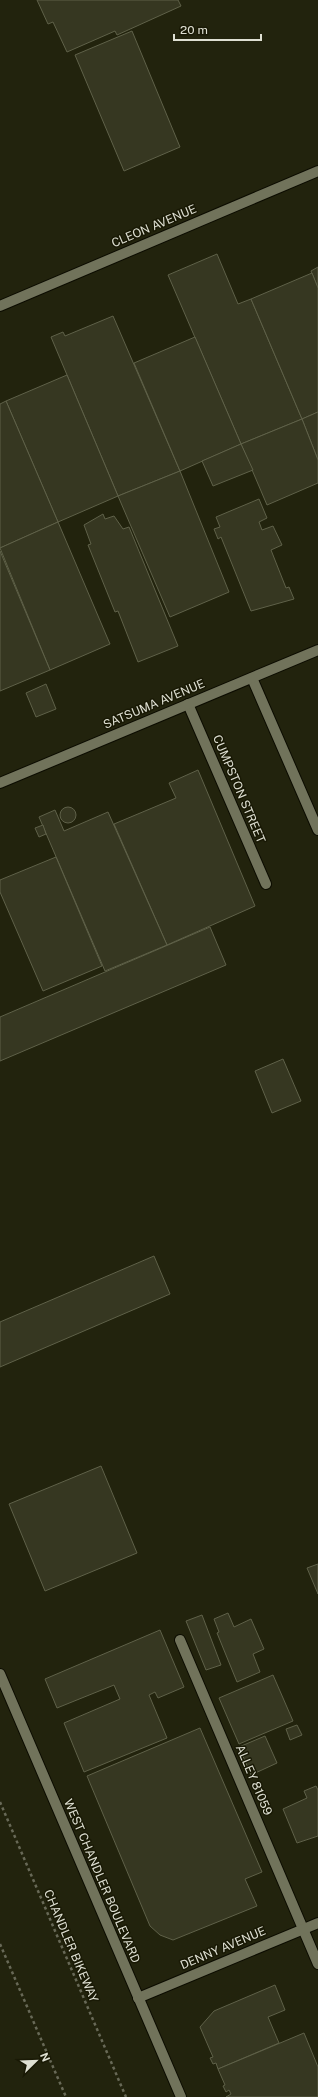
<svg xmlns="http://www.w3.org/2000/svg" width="318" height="2097" viewBox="0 0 318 2097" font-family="'Public Sans',sans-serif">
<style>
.building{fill:#363721;stroke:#5f6149}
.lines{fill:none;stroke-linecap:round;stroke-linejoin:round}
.lane-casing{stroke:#0c0c00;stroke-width:12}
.street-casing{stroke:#0c0c00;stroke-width:12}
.path{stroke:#686957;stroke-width:2.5;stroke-dasharray:3 3;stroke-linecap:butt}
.lane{stroke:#71735b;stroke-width:10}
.street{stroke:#71735b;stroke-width:10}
.labels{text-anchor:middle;stroke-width:3;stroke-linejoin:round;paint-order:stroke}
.street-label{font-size:12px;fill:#dfe0d3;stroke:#191905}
</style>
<rect width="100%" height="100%" fill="#22230d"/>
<g class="building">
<path d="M37,0H178L181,6L117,35L115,31L67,52L53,22L48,24Z"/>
<path d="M132,31L180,147L124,171L75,55Z"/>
<path d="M217,254L238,304L251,299L302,419L241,444L168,275Z"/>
<path d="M318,267V288L311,271Z"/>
<path d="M312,273L318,288V412L302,419L251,299Z"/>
<path d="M113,316L180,471L118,496L51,337L63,332L65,336Z"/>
<path d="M195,337L241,444L180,471L134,363Z"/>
<path d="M67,375L118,496L58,522L6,401Z"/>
<path d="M6,401L58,522L0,548V404Z"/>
<path d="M318,412V460L302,419Z"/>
<path d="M302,419L318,460V483L267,505L241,444Z"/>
<path d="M241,444L253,470L213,486L202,461Z"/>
<path d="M180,471L229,592L170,617L118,496Z"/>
<path d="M259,499L267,518L259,522L262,530L273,526L282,545L271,550L286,588L289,587L294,599L251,611L221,537L218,539L214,529L220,527L216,517Z"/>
<path d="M103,514L105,519L114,516L123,529L129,527L178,646L138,662L118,611L115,612L88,545L91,544L84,525Z"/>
<path d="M58,522L110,644L50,670L0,548Z"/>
<path d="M0,551L50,670L0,691Z"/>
<path d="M46,684L56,709L36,717L26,693Z"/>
<path d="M198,770L255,906L167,945L114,824L176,798L169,783Z"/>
<circle cx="68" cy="815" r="8"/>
<path d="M55,810L64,831L108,812L167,945L105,971L39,817Z"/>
<path d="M43,825L46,834L39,837L35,828Z"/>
<path d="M56,857L102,966L43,991L0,892V880Z"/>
<path d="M210,927L226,965L0,1061V1017Z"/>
<path d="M283,1059L301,1101L272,1113L255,1071Z"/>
<path d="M154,1256L170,1294L0,1367V1322Z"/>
<path d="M101,1466L137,1553L45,1591L9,1504Z"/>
<path d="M318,1564V1594L307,1568Z"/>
<path d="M228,1613L234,1627L251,1619L264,1649L253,1654L260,1672L237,1682L217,1633L219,1632L214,1619Z"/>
<path d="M202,1615L221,1665L206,1670L186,1621Z"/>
<path d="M160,1630L184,1687L158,1698L155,1692L149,1695L167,1738L84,1772L64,1723L120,1699L114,1685L57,1708L45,1679Z"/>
<path d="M273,1675L293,1721L239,1744L219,1698Z"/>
<path d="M297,1725L302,1735L290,1740L286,1729Z"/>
<path d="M200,1728L262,1872L245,1879L257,1906L173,1940L160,1935L150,1926L87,1776Z"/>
<path d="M265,1736L277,1763L251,1775L239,1747Z"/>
<path d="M316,1786L318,1790V1836L297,1843L283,1809L307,1798L304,1791Z"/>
<path d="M275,1985L285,2010L268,2017L279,2043L218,2069L216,2063L213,2064L210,2058L213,2057L200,2027L214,2011Z"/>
<path d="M304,2033L318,2067V2097H226L231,2094L229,2090L226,2092L223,2086L225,2085L218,2069Z"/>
</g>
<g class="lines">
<g class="lane-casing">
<g id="lane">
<path d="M252,678L318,830"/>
<path d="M180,1640L318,1964"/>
</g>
</g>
<g class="street-casing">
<g id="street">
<path d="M0,306L318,171"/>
<path d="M188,704L266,884"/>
<path d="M0,783L318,650"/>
<path d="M0,1674L181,2097"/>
<path d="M138,1998L318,1923"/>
</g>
</g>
<g class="path">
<path d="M0,1802L126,2097"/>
<path d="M0,1944L66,2097"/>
</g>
<use href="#lane" class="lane"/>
<use href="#street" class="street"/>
</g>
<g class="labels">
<g class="street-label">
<text transform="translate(154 226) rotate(-23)" y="4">CLEON AVENUE</text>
<text transform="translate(154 704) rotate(-23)" y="4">SATSUMA AVENUE</text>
<text transform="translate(239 789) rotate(67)" y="4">CUMPSTON STREET</text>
<text transform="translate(254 1780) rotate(67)" y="4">ALLEY 81059</text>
<text transform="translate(102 1881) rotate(67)" y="4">WEST CHANDLER BOULEVARD</text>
<text transform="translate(71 1946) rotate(67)" y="4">CHANDLER BIKEWAY</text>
<text transform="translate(223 1948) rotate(-23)" y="4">DENNY AVENUE</text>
</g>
</g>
<g transform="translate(36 2061) rotate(67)" stroke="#191905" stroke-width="3" paint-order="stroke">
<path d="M0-3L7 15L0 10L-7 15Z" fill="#dfe0d3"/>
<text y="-6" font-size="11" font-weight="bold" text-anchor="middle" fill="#dfe0d3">N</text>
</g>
<path d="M174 34v6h87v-6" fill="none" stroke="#dfe0d3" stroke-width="2"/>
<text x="180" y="34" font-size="12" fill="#dfe0d3" stroke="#191905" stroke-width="3" paint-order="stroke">20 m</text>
</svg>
